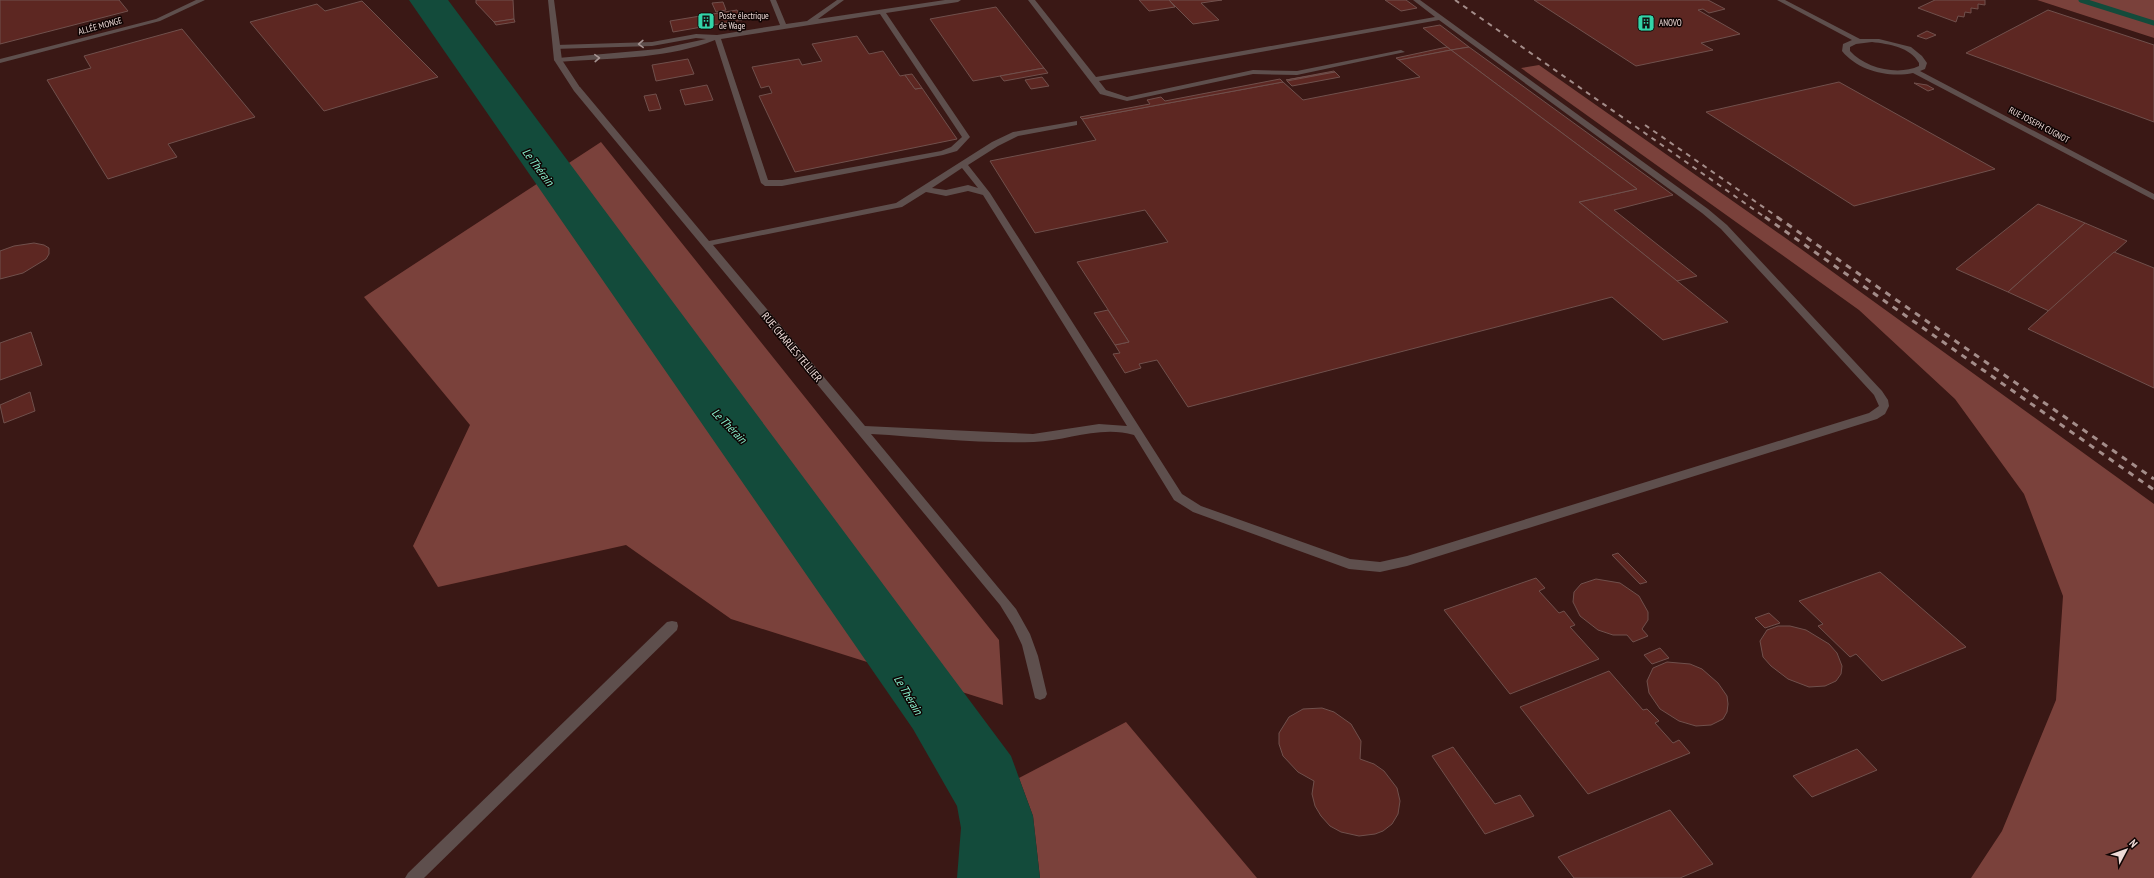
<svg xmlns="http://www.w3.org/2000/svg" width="2154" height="878" viewBox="0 0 2154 878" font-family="'PT Sans Narrow',sans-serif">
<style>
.built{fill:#3a1815}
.forest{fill:#7a413b}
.water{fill:#134b3b}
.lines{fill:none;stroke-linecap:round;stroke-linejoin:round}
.stream{stroke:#134b3b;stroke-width:5}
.building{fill:#5d2722;stroke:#70504c}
.service{fill:#5e4f4d;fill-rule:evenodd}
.minor{fill:#5e4f4d;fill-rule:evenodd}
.rail-far1{stroke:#a48d8a;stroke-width:2;stroke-dasharray:5 5;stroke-linecap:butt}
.rail{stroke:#a48d8a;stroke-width:3;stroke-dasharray:6 6;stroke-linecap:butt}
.oneway{stroke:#a69492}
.labels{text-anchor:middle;stroke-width:3;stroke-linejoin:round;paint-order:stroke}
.far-poi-label{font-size:9px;fill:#eedad7;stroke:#0e0403;text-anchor:start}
.far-street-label{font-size:9px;fill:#eedad7;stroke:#0e0403}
.street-label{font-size:11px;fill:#eedad7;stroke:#0e0403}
.water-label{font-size:12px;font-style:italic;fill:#87eecb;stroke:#0e0403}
</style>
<rect width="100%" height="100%" fill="#2e1310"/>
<path class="built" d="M0,0H2037L2154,38V876L2152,878H0Z"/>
<g class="forest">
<path d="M2037,0H2154V38Z"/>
<path d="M1539,65L1801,249L2154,504V878H1971L2002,831L2056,700L2063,596L2024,494L1955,399L1859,310L1521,68Z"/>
<path d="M601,142L999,640L1003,705L731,619L626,545L438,587L413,546L470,425L364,297Z"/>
<path d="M1126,722L1257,878H1040L1033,816L1019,778Z"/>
</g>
<path class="water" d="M409,0H448L1011,756L1033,816L1040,878H957L961,828L957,806L913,729Z"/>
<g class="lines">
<path class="stream" d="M2081,0L2154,23"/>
</g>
<g class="building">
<path d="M0,0H119L128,11L0,44Z"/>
<path d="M476,0H513L514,19L494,22L476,3Z"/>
<path d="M1139,0H1169L1175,7L1149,11Z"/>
<path d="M1169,0H1222L1201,3L1219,20L1193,24Z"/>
<path d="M1385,0H1406L1417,8L1401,11Z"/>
<path d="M1534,0H1708L1725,9L1709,13L1703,9L1698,10L1740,34L1701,43L1713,50L1636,66Z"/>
<path d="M1935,0H1985V5L1978,4V9L1971,8V13L1965,12L1964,17L1958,16L1956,22L1918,8Z"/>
<path d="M362,1L438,77L324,111L250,22L317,4L325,11Z"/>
<path d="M723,2L726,10L716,12L712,3Z"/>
<path d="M996,7L1044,68L973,81L930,19Z"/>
<path d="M737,10L742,20L673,32L670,21Z"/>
<path d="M2048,10L2154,45V122L1966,53Z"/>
<path d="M514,19L515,22L496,25L494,22Z"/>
<path d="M1440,25L1469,47L1451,50L1423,28Z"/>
<path d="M182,29L255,117L168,144L177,157L108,179L47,80L91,68L84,56Z"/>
<path d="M1927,31L1936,35L1926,39L1917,36Z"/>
<path d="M857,36L869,54L883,51L900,76L905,75L915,89L922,88L957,139L795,172L759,96L772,93L769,86L761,88L752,67L799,59L802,65L822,61L812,44Z"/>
<path d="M1447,47L1451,50L1399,60L1396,58Z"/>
<path d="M1469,47L1673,195L1614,210L1697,276L1677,281L1579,202L1637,189L1451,50Z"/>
<path d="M1451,50L1637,189L1579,202L1728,322L1663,340L1612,297L1188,407L1157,360L1139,364L1141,368L1125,373L1113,354L1120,353L1115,345L1129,342L1077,262L1168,242L1145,210L1035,233L990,161L1096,140L1082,119L1283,82L1303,100L1420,77L1399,60Z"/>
<path d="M688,59L694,74L656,81L652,65Z"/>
<path d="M1044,68L1048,73L1004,81L1000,76Z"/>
<path d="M1334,71L1335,72L1286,80Z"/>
<path d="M1335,72L1340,77L1292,86L1287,81Z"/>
<path d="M912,74L922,88L915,89L905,75Z"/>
<path d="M1042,77L1049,86L1031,89L1025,80Z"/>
<path d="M1280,79L1283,82L1082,119L1080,117L1150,104L1147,100L1161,97L1165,101Z"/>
<path d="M1839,82L1995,169L1854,206L1706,112Z"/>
<path d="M1914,83L1927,85L1934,89L1928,91Z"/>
<path d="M707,85L713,100L685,105L680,90Z"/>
<path d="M656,94L661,109L649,111L644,96Z"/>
<path d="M2038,204L2085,223L2008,292L1956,269Z"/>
<path d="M2085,223L2127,241L2049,311L2008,292Z"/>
<path d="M34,243L44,245L49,248V254L46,259L23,273L0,279V251L14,246Z"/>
<path d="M2114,252L2154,268V388L2028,329Z"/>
<path d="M1108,310L1129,342L1115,345L1094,313Z"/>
<path d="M31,332L42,365L0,380V343Z"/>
<path d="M30,392L35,411L4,423L0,405Z"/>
<path d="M1618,553L1647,582L1640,584L1612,555Z"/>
<path d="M1880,572L1966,647L1882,681L1856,654L1850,657L1818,626L1823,624L1799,601Z"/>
<path d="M1536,578L1545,588L1539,591L1559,613L1564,611L1575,625L1570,627L1599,659L1510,694L1444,610Z"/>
<path d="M1596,579L1620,583L1639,596L1648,612V620L1642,629L1648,636L1633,642L1627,635H1613L1598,630L1580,616L1573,602L1574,592L1581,584Z"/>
<path d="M1769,613L1780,623L1765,628L1755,618Z"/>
<path d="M1778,626H1790L1806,630L1829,644L1837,653L1842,666L1841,674L1836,681L1825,686L1809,687L1788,679L1771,666L1763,657L1760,641L1767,630Z"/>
<path d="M1660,648L1669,658L1652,664L1644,655Z"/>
<path d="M1667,662L1690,664L1702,669L1718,683L1727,696L1728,704L1727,712L1723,719L1711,725L1696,726L1679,721L1660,709L1649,693L1647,681L1653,668Z"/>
<path d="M1609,671L1643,710L1647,709L1659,721L1655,723L1673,743L1679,740L1690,753L1588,794L1520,707Z"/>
<path d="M1322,708L1334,712L1351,724L1361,741L1360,759L1374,764L1384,771L1397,788L1400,801L1398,814L1392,824L1383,831L1375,834L1359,836L1341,832L1330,826L1321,816L1315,806L1312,794L1314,781L1298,772L1283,756L1279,744V733L1289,717L1303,709Z"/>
<path d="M1453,747L1495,804L1520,795L1534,816L1485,834L1432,756Z"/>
<path d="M1857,749L1877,770L1812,797L1793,776Z"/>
<path d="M1670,810L1713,864L1680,878H1574L1558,857Z"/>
</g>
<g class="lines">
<g class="service">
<path d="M770,0H776L786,24L807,21L837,0H844L818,19L945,0H961L958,2L886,13L970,137L957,151L943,155L782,186H765L761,183L715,40C670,58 618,58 571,61L558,62L554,60L558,58L659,49L706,39L696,38L652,46L553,49V45H556L652,42L696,34L717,35L780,25ZM880,14L962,137L951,147L941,151L782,180H768L721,39Z"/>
<path d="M1028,0H1035L1096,77L1435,17L1413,0H1420L1708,209L1727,225L1882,391L1888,400L1889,406L1885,414L1877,419L1407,566L1380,572L1349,569L1193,512L1174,500L1134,435C1100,425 1067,441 1034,442C980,444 925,437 871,434L1016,609L1030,634L1038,656L1047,694L1045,698L1040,700L1035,698L1022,645L1013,626L1000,605L574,91V87H580L709,241L896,203L992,142L1013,132L1077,121V125L1018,136L998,146L968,165L990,193L1182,494L1201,506L1350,559L1380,562L1407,556L1869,413L1879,406L1874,395L1721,229L1702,213L1439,20L1099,81L1106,90L1127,97L1253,70L1297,71L1401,50L1405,52L1297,75L1253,74L1127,101L1100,94ZM962,168L978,188L968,185L946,190L932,188ZM968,191L983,195L1127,426L1099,424L1033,434L865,426L713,245L902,207L926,192L946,196Z"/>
<path d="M672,621L677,622L678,626L677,630L424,878H405L408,873L667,622Z"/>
</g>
<g class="minor">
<path d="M196,0H205L160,21L0,63V59L156,19Z"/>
<path d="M548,0H554L562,60L581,89L580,91H574L554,60Z"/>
<path d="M1777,0H1785L1860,39H1879L1911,47L1922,56L1927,63L1925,69L1920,71L2154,194V200L1913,73C1889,78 1858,71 1842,51L1843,44L1852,40ZM1872,42C1889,44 1910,47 1919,63V66C1898,76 1865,68 1850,51V47L1856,44Z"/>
</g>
<g class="rail-far1">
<path d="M1455,0L1766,218"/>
<path d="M1645,125L1779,218"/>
</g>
<g class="rail">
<path d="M1765,217L2154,490"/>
<path d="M1777,217L2154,479"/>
</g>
</g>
<defs><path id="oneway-chevron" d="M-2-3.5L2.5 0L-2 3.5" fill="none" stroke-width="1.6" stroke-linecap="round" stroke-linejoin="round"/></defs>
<g class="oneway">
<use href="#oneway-chevron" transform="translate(641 44) rotate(178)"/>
<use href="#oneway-chevron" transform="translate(597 58) rotate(-3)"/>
</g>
<defs>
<g id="building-square" transform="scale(0.9)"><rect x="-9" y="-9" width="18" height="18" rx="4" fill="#33d4a8" stroke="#0e0403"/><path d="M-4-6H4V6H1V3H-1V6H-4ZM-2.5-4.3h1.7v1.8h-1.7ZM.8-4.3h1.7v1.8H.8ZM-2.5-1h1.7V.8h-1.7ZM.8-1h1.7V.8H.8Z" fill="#111"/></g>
</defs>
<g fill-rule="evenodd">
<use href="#building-square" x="706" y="21"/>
<use href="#building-square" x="1646" y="23"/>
</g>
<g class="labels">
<g class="far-poi-label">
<text x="719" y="19">Poste électrique<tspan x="719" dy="10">de Wage</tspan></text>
<text x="1659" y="26">ANOVO</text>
</g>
<g class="far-street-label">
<text transform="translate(100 26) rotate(-15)" y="3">ALLÉE MONGE</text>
<text transform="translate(2039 125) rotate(28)" y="3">RUE JOSEPH CUGNOT</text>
</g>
<g class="street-label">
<text transform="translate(792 347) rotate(50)" y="4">RUE CHARLES TELLIER</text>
</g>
<g class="water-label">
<text transform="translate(538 167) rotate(53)" y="4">Le Thérain</text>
<text transform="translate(729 426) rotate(45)" y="4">Le Thérain</text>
<text transform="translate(908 695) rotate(59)" y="4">Le Thérain</text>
</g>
</g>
<g transform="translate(2126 850) rotate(49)" stroke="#0e0403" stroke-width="3" paint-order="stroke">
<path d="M0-3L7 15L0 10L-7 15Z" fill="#eedad7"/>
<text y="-6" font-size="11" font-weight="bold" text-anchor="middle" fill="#eedad7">N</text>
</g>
</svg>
